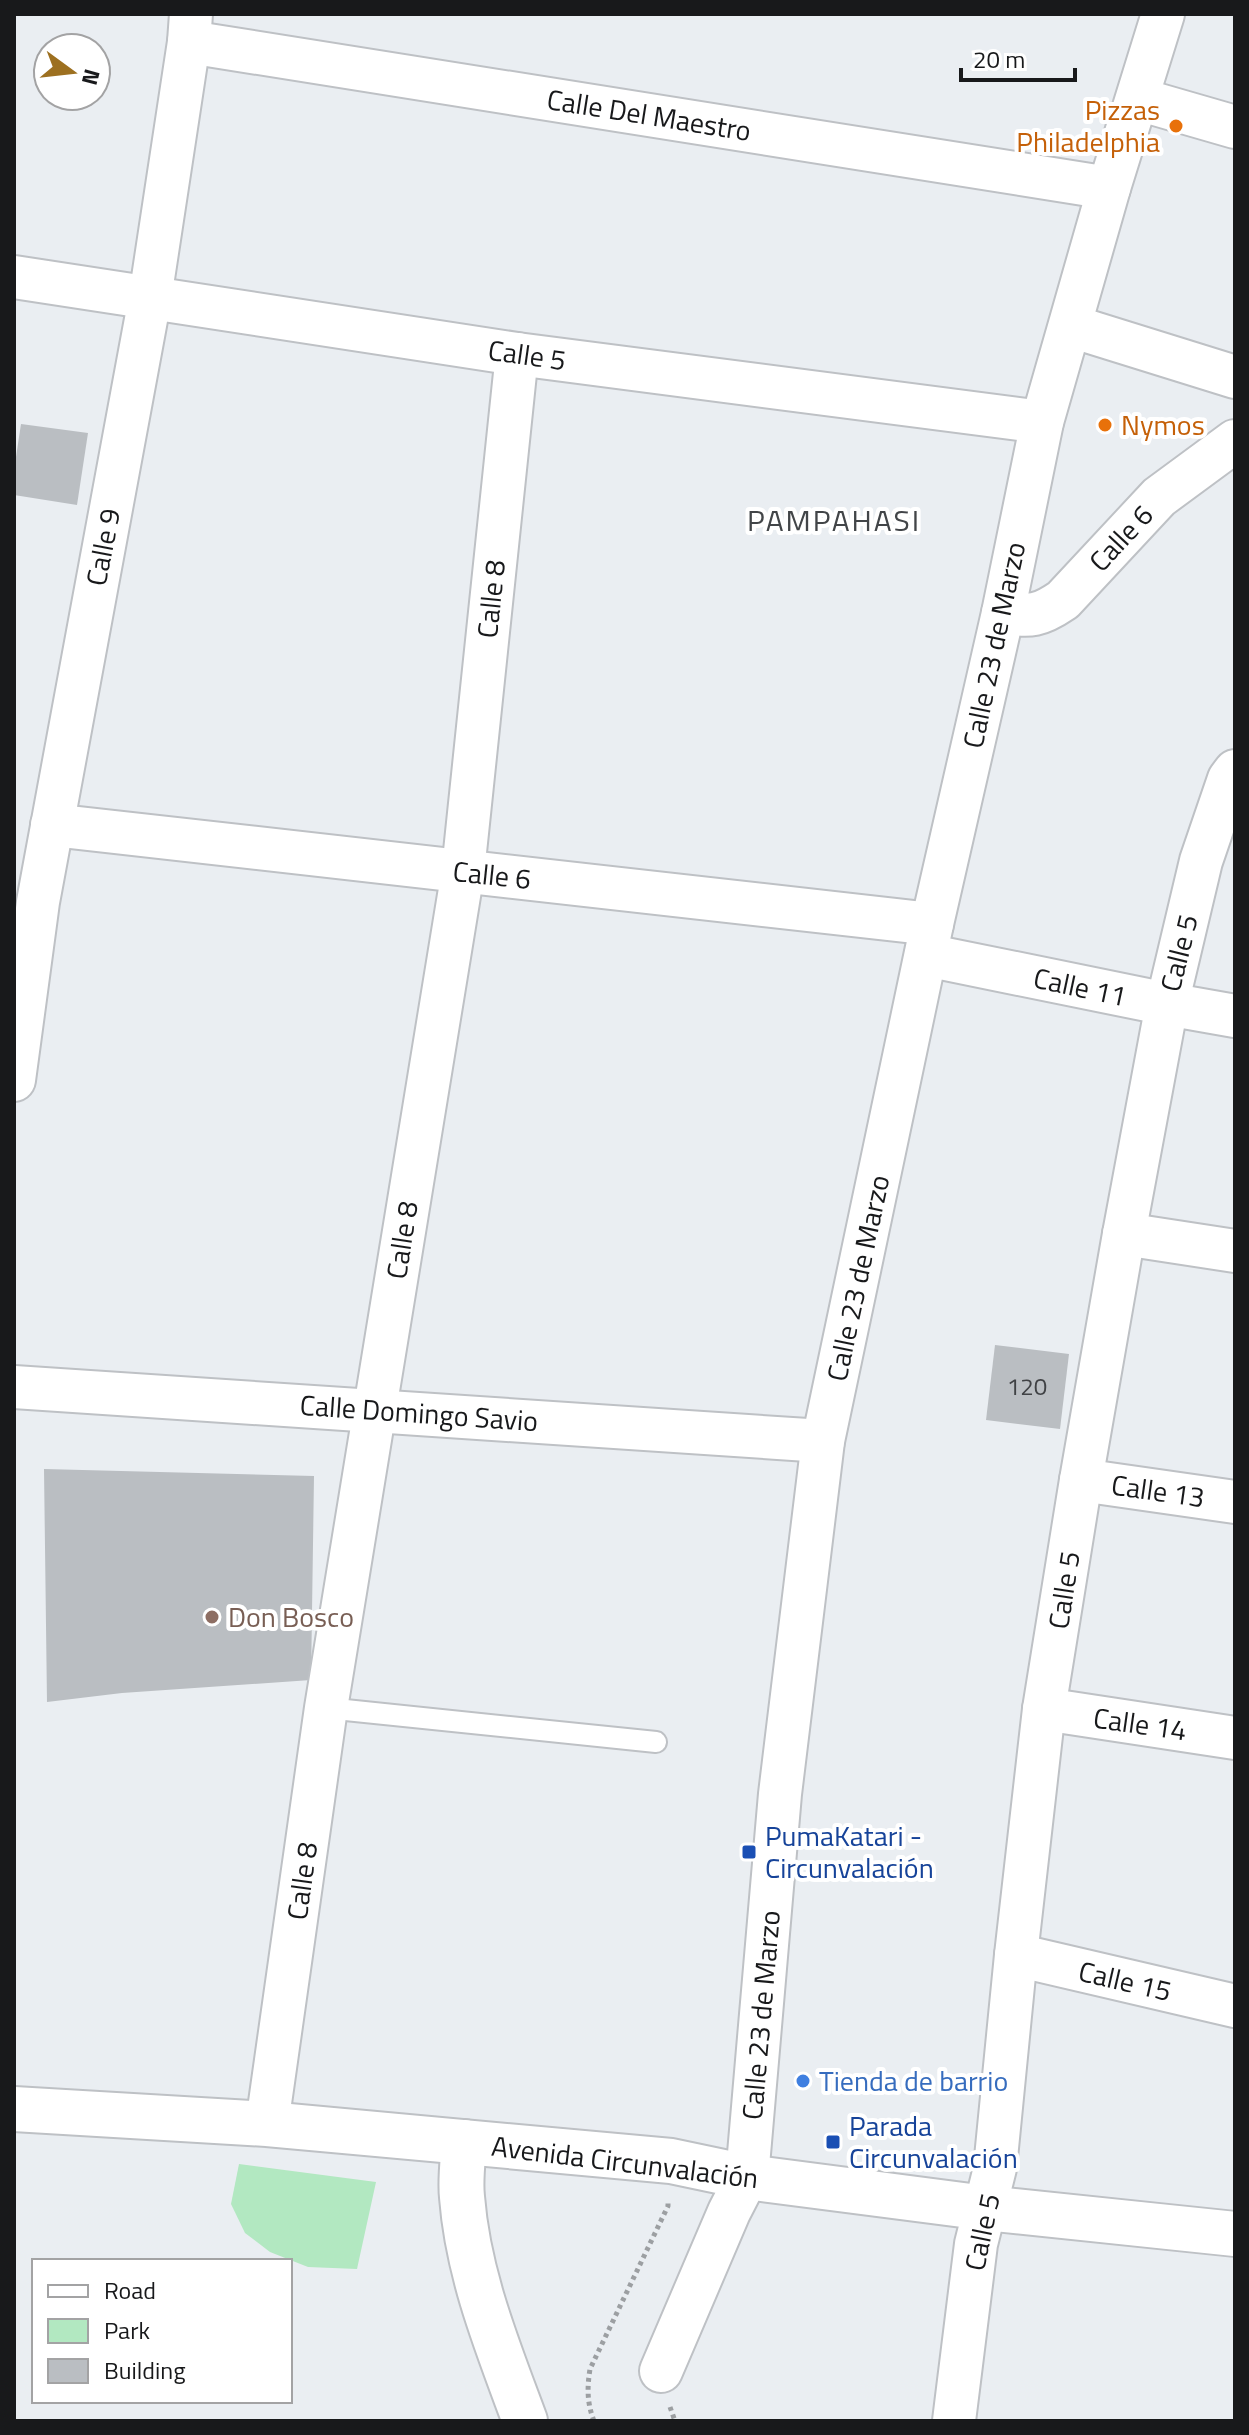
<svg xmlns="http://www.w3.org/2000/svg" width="1249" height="2435" viewBox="0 0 1249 2435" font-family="'Titillium Web',sans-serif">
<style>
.green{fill:#b2e8c1}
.building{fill:#babec2}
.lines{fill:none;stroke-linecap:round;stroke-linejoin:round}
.lane-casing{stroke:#bec1c5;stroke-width:24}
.street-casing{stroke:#bec1c5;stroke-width:46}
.secondary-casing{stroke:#bec1c5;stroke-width:48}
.path{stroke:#9c9fa2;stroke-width:5;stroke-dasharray:4 4;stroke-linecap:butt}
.lane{stroke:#fff;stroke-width:20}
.street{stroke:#fff;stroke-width:42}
.secondary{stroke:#fff;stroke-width:44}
.food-dot{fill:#e8710a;stroke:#fff;stroke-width:3}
.education-dot{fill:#8d6e63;stroke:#fff;stroke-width:3}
.transit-dot{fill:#1a4fb4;stroke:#fff;stroke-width:3}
.shop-dot{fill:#3f7fe0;stroke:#fff;stroke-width:3}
.labels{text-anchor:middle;stroke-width:8;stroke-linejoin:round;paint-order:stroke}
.number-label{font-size:24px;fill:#404245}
.food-label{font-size:28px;fill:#c56008;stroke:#fff;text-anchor:end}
.street-label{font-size:28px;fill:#18191b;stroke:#fff}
.education-label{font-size:28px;fill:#785e54;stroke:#fff;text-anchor:start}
.transit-label{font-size:28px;fill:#164399;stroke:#fff;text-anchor:start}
.shop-label{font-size:28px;fill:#366cbe;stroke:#fff;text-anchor:start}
.neighbourhood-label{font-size:30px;letter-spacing:2px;fill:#424548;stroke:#fff}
</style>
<rect width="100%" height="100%" fill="#eaeef2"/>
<path class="green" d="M239,2164L376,2182L357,2269L308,2267L270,2252L245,2233L231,2204Z"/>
<g class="building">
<path d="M21,424L88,433L77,505L14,495V470Z"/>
<path d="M995,1345L1069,1354L1060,1429L986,1420Z"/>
<path d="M44,1469L314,1476L311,1680L122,1693L47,1702Z"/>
</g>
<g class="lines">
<g class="lane-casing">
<path id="lane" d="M326,1708L656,1742"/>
</g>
<g class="street-casing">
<g id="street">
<path d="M189,42L1109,188"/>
<path d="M1138,99L1235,127"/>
<path d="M14,277L517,354L1042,422"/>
<path d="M1071,326L1235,377"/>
<path d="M1003,613C1032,616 1038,617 1063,600L1159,497L1235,441"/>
<path d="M52,825L932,924"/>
<path d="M926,955L1167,1004L1235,1016"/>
<path d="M14,1080L38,902L150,298L189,42L191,14"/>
<path d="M1124,1234L1235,1251"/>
<path d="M14,1387L823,1441"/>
<path d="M1081,1480L1235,1502"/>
<path d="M1044,1709L1235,1738"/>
<path d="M1016,1955L1235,2006"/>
<path d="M267,2124L326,1708L463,871L517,354"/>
<path d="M661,2371L729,2212L747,2177L780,1794L823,1441L932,924L1003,613L1042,422L1109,188L1163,14"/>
<path d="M954,2421L976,2244L995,2168L1016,1955L1044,1709L1081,1480L1124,1234L1167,1004L1201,861L1229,779L1235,771"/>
</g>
</g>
<g class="secondary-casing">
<g id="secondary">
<path d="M14,2109L267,2124L671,2161L747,2177L986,2208L1235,2234"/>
<path d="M464,2142C463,2160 460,2179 462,2197C468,2275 498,2348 525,2421"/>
</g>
</g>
<g class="path">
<path d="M670,2407L675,2421"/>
<path d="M594,2421C587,2403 587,2388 590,2369L668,2206V2201"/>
</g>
<use href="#lane" class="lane"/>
<use href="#street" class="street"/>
<use href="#secondary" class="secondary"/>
</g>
<g class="food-dot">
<circle cx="1176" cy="126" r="8"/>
<circle cx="1105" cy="425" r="8"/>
</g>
<circle class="education-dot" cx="212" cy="1617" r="8"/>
<g class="transit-dot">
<rect x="741" y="1844" width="16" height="16" rx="4"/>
<rect x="825" y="2134" width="16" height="16" rx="4"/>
</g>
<circle class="shop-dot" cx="803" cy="2081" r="8"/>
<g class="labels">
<g class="number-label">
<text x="1027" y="1395">120</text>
</g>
<g class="food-label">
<text x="1160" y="120">Pizzas<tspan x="1160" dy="32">Philadelphia</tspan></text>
<text x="1121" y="435" text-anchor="start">Nymos</text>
</g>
<g class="street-label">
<text transform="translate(649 115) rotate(9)" y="10">Calle Del Maestro</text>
<text transform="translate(527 355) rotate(8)" y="10">Calle 5</text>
<text transform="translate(1121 538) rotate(-47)" y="10">Calle 6</text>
<text transform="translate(103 547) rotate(-79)" y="10">Calle 9</text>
<text transform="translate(491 599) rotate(-84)" y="10">Calle 8</text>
<text transform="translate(994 645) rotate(-78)" y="10">Calle 23 de Marzo</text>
<text transform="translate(492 875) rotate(6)" y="10">Calle 6</text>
<text transform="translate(1179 953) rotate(-76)" y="10">Calle 5</text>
<text transform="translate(1080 987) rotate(12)" y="10">Calle 11</text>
<text transform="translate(402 1240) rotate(-81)" y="10">Calle 8</text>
<text transform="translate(858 1278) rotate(-78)" y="10">Calle 23 de Marzo</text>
<text transform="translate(419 1413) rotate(4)" y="10">Calle Domingo Savio</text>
<text transform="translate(1158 1491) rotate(8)" y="10">Calle 13</text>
<text transform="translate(1064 1590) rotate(-81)" y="10">Calle 5</text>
<text transform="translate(1140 1724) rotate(8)" y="10">Calle 14</text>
<text transform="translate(302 1881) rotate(-82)" y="10">Calle 8</text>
<text transform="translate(1125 1981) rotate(13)" y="10">Calle 15</text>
<text transform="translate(761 2015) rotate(-85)" y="10">Calle 23 de Marzo</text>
<text transform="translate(625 2162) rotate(7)" y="10">Avenida Circunvalación</text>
<text transform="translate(982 2232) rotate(-78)" y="10">Calle 5</text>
</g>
<g class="education-label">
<text x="228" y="1627">Don Bosco</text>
</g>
<g class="transit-label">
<text x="765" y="1846">PumaKatari -<tspan x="765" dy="32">Circunvalación</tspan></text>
<text x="849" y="2136">Parada<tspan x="849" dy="32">Circunvalación</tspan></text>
</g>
<g class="shop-label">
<text x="819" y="2091">Tienda de barrio</text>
</g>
<g class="neighbourhood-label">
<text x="834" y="531">PAMPAHASI</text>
</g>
</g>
<rect width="1249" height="2435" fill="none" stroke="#18191b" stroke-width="32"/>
<rect x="32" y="2259" width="260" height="144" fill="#ffffff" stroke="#a3a3a4" stroke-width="2"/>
<rect x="48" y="2285" width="40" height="12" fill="#ffffff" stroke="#a3a3a4" stroke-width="2"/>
<text x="104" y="2299" font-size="24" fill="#18191b">Road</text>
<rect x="48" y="2319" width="40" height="24" fill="#b2e8c1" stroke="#a3a3a4" stroke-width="2"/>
<text x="104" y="2339" font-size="24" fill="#18191b">Park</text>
<rect x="48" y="2359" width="40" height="24" fill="#babec2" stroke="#a3a3a4" stroke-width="2"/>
<text x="104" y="2379" font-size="24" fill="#18191b">Building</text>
<g transform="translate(72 72) rotate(105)"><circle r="38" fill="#ffffff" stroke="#a3a3a4" stroke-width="2"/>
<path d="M0-6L14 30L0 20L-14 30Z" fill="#9d7020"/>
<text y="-12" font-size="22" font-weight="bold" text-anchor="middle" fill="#18191b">N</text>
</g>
<path d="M961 68v12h114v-12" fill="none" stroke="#18191b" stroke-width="4"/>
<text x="973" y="68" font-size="24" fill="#18191b" stroke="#ffffff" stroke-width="6" paint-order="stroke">20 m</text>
</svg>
